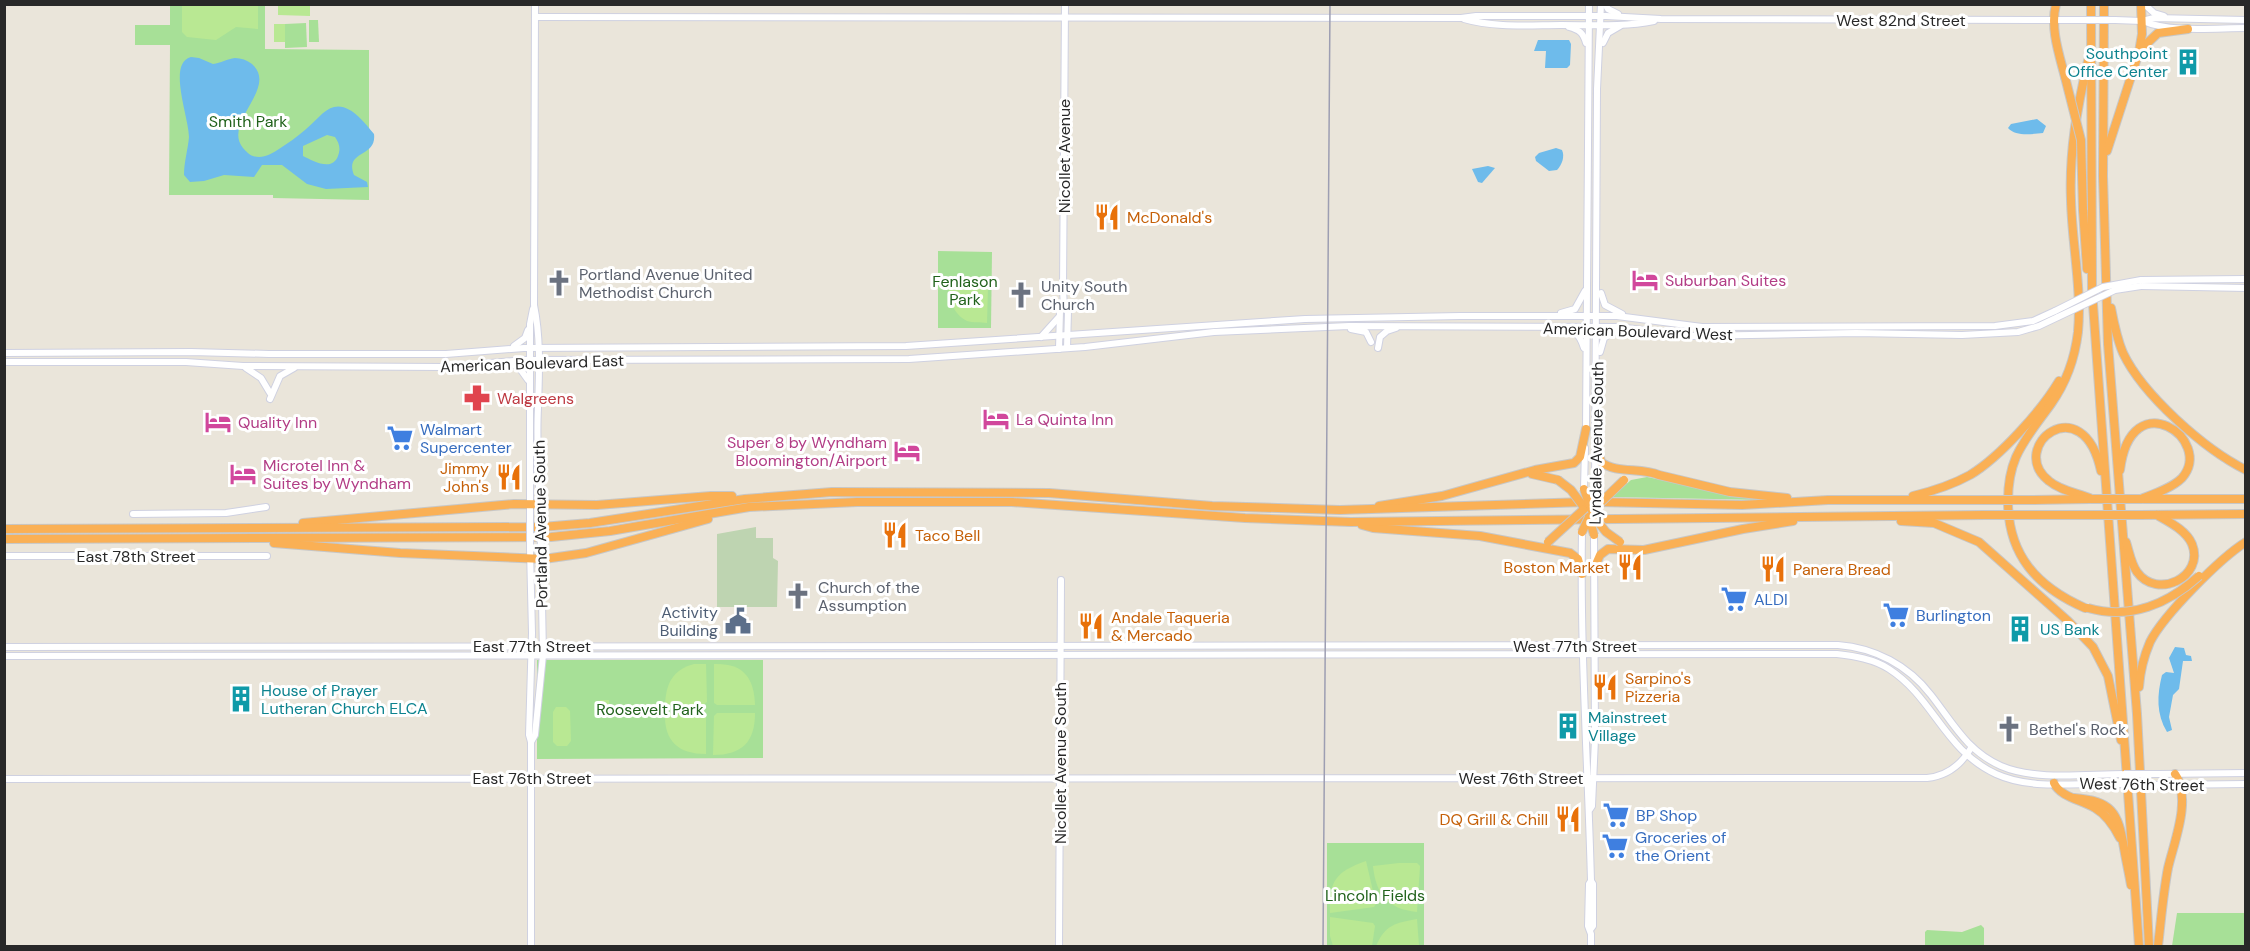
<svg xmlns="http://www.w3.org/2000/svg" width="2250" height="951" viewBox="0 0 2250 951" font-family="'DM Sans',sans-serif">
<style>
.green{fill:#a7e097}
.cemetery{fill:#bed4b1}
.pitch{fill:#b9e893}
.water{fill:#6ebbeb;fill-rule:evenodd}
.lines{fill:none;stroke-linecap:round;stroke-linejoin:round}
.secondary-casing{stroke:#cfd1e1;stroke-width:8}
.highway-casing{stroke:#c7c7c7;stroke-width:10}
.secondary{stroke:#fff;stroke-width:6}
.highway{stroke:#fab055;stroke-width:8}
.rail{stroke:#9d9eb2;stroke-width:1.5}
.secondary-bridge-casing{stroke:#cfd1e1;stroke-width:8;stroke-linecap:butt}
.highway-bridge-casing{stroke:#c7c7c7;stroke-width:10;stroke-linecap:butt}
.secondary-bridge{stroke:#fff;stroke-width:6}
.highway-bridge{stroke:#fab055;stroke-width:8}
.labels{text-anchor:middle;stroke-width:6;stroke-linejoin:round;paint-order:stroke}
.street-label{font-size:16px;fill:#282828;stroke:#fff}
.culture-label{font-size:16px;fill:#0d838f;stroke:#fff;text-anchor:start}
.park-label{font-size:16px;fill:#21621b;stroke:#fff}
.food-label{font-size:16px;fill:#c56008;stroke:#fff;text-anchor:start}
.worship-label{font-size:16px;fill:#5b616d;stroke:#fff;text-anchor:start}
.hotel-label{font-size:16px;fill:#b23c85;stroke:#fff;text-anchor:start}
.health-label{font-size:16px;fill:#be3a42;stroke:#fff;text-anchor:start}
.shop-label{font-size:16px;fill:#366cbe;stroke:#fff;text-anchor:start}
.service-label{font-size:16px;fill:#4e5e75;stroke:#fff;text-anchor:end}
</style>
<rect width="100%" height="100%" fill="#eae5da"/>
<g class="green">
<path d="M265,4V49L369,50V200L273,198V195H169L170,45H135V25H170V5Z"/>
<path d="M309,20H318L319,42H309Z"/>
<path d="M306,23L307,47L285,48V24Z"/>
<path d="M938,251L992,252L991,328H938Z"/>
<path d="M1647,477L1740,496L1765,498V500L1612,497L1631,480Z"/>
<path d="M537,660H763V758L537,759Z"/>
<rect x="1327" y="843" width="97" height="103"/>
<path d="M2177,913H2245V946H2172Z"/>
<path d="M1981,925L1984,928V946H1925V932L1927,930L1962,932Z"/>
</g>
<path class="cemetery" d="M756,527V538H773V558L778,561L777,607H717V534Z"/>
<g class="pitch">
<path d="M182,5H258V29L236,27L216,40L187,37L182,32Z"/>
<path d="M278,5H310V16L278,15Z"/>
<rect x="274" y="24" width="11" height="18"/>
<path d="M949,284H985L988,287L987,323C981,322 973,323 967,321C953,314 948,298 949,284Z"/>
<path d="M694,664H706L707,702L703,705H665C666,684 672,670 694,664Z"/>
<path d="M714,664C743,663 754,677 755,705H717L714,703Z"/>
<rect x="600" y="700" width="9" height="17"/>
<path d="M556,707H566L570,711L571,741L567,746H557L553,742V712Z"/>
<path d="M665,713H706V754C678,754 664,741 665,713Z"/>
<path d="M717,713H755C755,742 742,755 713,755L714,716Z"/>
<path d="M1366,861L1376,904L1374,907L1330,913C1329,881 1335,872 1366,861Z"/>
<path d="M1399,863H1417L1420,866L1417,912C1388,909 1376,895 1373,866Z"/>
<path d="M1330,917L1373,923L1375,926L1372,946H1333L1330,936Z"/>
<path d="M1417,919L1419,946H1376C1385,925 1395,923 1417,919Z"/>
</g>
<g class="water">
<path d="M1538,40H1569L1571,44L1570,65L1567,68H1545L1546,51H1534Z"/>
<path d="M191,57L199,58L213,64C221,63 227,59 235,58C241,58 247,60 252,64C279,88 222,122 243,148C246,151 249,155 253,156C263,159 271,154 279,149C288,143 297,137 305,130C314,123 324,109 334,107C350,103 365,123 374,134C377,158 344,150 354,175L367,182L368,187L326,189L307,184L282,165H262L254,177L224,175L204,181L190,182L184,175C184,162 188,149 189,137C189,117 167,63 191,57ZM327,135L335,137C339,143 341,148 338,156C332,172 313,161 303,156V146Z"/>
<path d="M2037,119L2046,126L2043,133C2032,134 2016,137 2008,128L2011,124Z"/>
<path d="M1556,148L1562,150C1565,156 1562,165 1557,170L1549,171L1536,161L1535,157L1539,153Z"/>
<path d="M1488,166L1495,168L1482,183L1478,182L1472,169Z"/>
<path d="M2175,647L2184,648L2186,655L2191,656L2192,661H2183L2179,689L2173,695L2169,717L2172,730L2167,732C2156,714 2157,695 2162,675L2166,672L2174,673L2169,658Z"/>
</g>
<g class="lines">
<g class="secondary-casing">
<g id="secondary">
<path d="M535,4L534,305C541,339 539,374 538,408C536,444 539,480 540,516"/>
<path d="M1065,4L1063,290L1064,307L1068,311L1067,348"/>
<path d="M1605,4L1608,9L1618,14"/>
<path d="M2144,4L2154,13L2164,16"/>
<path d="M535,17L1461,18L1476,16H1606L1661,19L2072,20"/>
<path d="M1464,19C1495,28 1530,25 1561,25C1592,25 1624,27 1654,21"/>
<path d="M2115,20L2142,21L2154,18L2246,20"/>
<path d="M2143,21C2170,33 2215,28 2246,28"/>
<path d="M1569,27C1579,30 1583,32 1586,43"/>
<path d="M1603,43L1608,33L1620,26"/>
<path d="M2141,280L2246,279"/>
<path d="M2141,286L2246,288"/>
<path d="M1601,293L1605,305L1622,314"/>
<path d="M1561,313L1575,309L1585,291"/>
<path d="M1351,329L1366,332L1371,342"/>
<path d="M1568,330C1578,332 1581,339 1584,348"/>
<path d="M1041,337L1059,317"/>
<path d="M514,346L525,338L528,330"/>
<path d="M1378,348L1380,337L1387,331L1396,328"/>
<path d="M1059,349L1060,311L1064,307"/>
<path d="M1600,352L1604,338L1610,334L1622,330"/>
<path d="M4,353L191,352L269,354H446L524,348L906,346L1305,319L1460,316H1617L1702,327L1995,326L2033,321L2055,311"/>
<path d="M4,362H186L243,366L444,367L524,360L909,359L1085,347L1214,332L1349,326L1618,327L1692,336L1856,333L1962,335L2018,332L2039,326L2058,317"/>
<path d="M507,363L518,366L528,380"/>
<path d="M246,368L261,378L270,393"/>
<path d="M270,399L280,376L294,368"/>
<path d="M1586,431L1589,4"/>
<path d="M1584,489L1585,448"/>
<path d="M1595,492L1597,89L1601,4"/>
<path d="M133,514L226,513L266,507"/>
<path d="M530,517V324L533,309"/>
<path d="M1582,532C1580,649 1588,765 1591,881L1593,884V926L1590,930"/>
<path d="M530,549L532,633L529,735L531,742V946"/>
<path d="M4,556H267"/>
<path d="M4,647L1838,645C1875,648 1908,665 1931,695C1953,723 1967,751 2001,766C2036,781 2086,774 2124,774"/>
<path d="M4,656L1837,654C1854,656 1874,659 1889,669C1934,698 1944,750 1996,774C2031,790 2073,783 2110,784"/>
<path d="M531,742L535,735L543,655L541,548"/>
<path d="M2159,774L2246,773"/>
<path d="M4,779L1927,778C1947,776 1961,765 1971,748"/>
<path d="M2160,785L2246,784"/>
<path d="M1590,809L1592,806L1595,739L1594,535"/>
<path d="M1059,946L1061,580"/>
<path d="M1591,946V934L1588,926L1589,884L1591,881"/>
</g>
</g>
<g class="highway-casing">
<g id="highway">
<path d="M2056,4C2050,28 2059,54 2065,77"/>
<path d="M2091,4L2092,290L2139,946"/>
<path d="M2104,4L2103,176L2108,344L2137,714L2149,946"/>
<path d="M2141,49L2158,33L2188,29"/>
<path d="M2107,151L2139,52L2142,34L2141,4"/>
<path d="M2083,210L2087,269"/>
<path d="M2111,308C2114,324 2117,339 2123,353C2143,395 2204,449 2246,470"/>
<path d="M1596,441L1601,462C1616,474 1641,467 1659,475L1730,492L1787,498"/>
<path d="M2120,470C2131,381 2215,440 2182,478C2172,488 2154,494 2141,499"/>
<path d="M1532,474L1558,480"/>
<path d="M1913,496C1933,491 1952,485 1970,475C2000,457 2041,411 2059,381"/>
<path d="M2092,499C2078,493 2061,491 2049,481C2006,447 2083,386 2101,471"/>
<path d="M2144,499H2246"/>
<path d="M2034,500L2089,499"/>
<path d="M1598,502L1742,505L1828,500H1986"/>
<path d="M1379,506L1442,496L1535,470L1574,463L1580,457L1586,429"/>
<path d="M1583,510L1589,504L1595,518"/>
<path d="M2034,515H2096"/>
<path d="M2140,515L2246,514"/>
<path d="M1901,521L1934,523L1979,542L2068,621L2093,647L2108,676L2121,740"/>
<path d="M303,523L514,504L597,505L711,496H732"/>
<path d="M1362,525L1373,528L1480,536L1570,553L1578,559L1582,574"/>
<path d="M4,529L542,527L590,523L745,499L832,492L1049,493L1212,506L1340,510L1585,502"/>
<path d="M4,539L551,537L610,531L749,507L857,502H1012L1245,518L1351,522L1984,515"/>
<path d="M2126,542C2129,551 2131,564 2137,572C2157,600 2205,577 2192,544C2186,530 2169,522 2157,515"/>
<path d="M274,543L400,553L544,559L586,553L708,519"/>
<path d="M1593,571L1600,555L1608,549L1644,550L1743,529L1793,521"/>
<path d="M2085,608C2037,587 2008,555 2008,501C2008,486 2010,471 2016,457C2025,437 2039,421 2051,404C2066,383 2075,357 2078,332C2082,289 2072,244 2071,200C2069,152 2077,108 2088,61"/>
<path d="M2139,687C2140,672 2144,656 2150,642C2163,616 2220,558 2246,542"/>
<path d="M2054,783C2060,797 2082,800 2095,808C2107,815 2114,826 2120,838"/>
<path d="M2074,798C2112,801 2118,812 2124,848C2126,860 2129,873 2131,885"/>
<path d="M2158,946C2161,921 2163,894 2168,868C2174,842 2192,799 2175,774"/>
</g>
</g>
<use href="#secondary" class="secondary"/>
<use href="#highway" class="highway"/>
<path class="rail" d="M1323,946L1330,4"/>
<g class="secondary-bridge-casing">
<g id="secondary-bridge">
<path d="M2072,20H2115"/>
<path d="M2055,311L2103,287L2141,280"/>
<path d="M2058,317L2115,290L2141,286"/>
<path d="M540,516L541,548"/>
<path d="M530,517V549"/>
<path d="M2124,774H2159"/>
<path d="M2110,784L2160,785"/>
</g>
</g>
<g class="highway-bridge-casing">
<g id="highway-bridge">
<path d="M2065,77L2081,140L2083,210"/>
<path d="M1558,480L1571,490L1583,506"/>
<path d="M1584,489L1589,504"/>
<path d="M2092,499H2141"/>
<path d="M1986,500H2034"/>
<path d="M1589,504L1595,492"/>
<path d="M1595,508L1624,480"/>
<path d="M1984,515H2034"/>
<path d="M2096,515H2140"/>
<path d="M1589,517L1594,535"/>
<path d="M1595,518L1606,532L1620,542"/>
<path d="M1582,532L1589,517"/>
<path d="M1548,542L1583,510"/>
<path d="M2088,608C2130,620 2168,604 2199,576"/>
</g>
</g>
<use href="#secondary-bridge" class="secondary-bridge"/>
<use href="#highway-bridge" class="highway-bridge"/>
</g>
<defs>
<g id="building-bare" transform="scale(2.07)"><path d="M-4-6H4V6H1V3H-1V6H-4ZM-2.5-4.3h1.7v1.8h-1.7ZM.8-4.3h1.7v1.8H.8ZM-2.5-1h1.7V.8h-1.7ZM.8-1h1.7V.8H.8Z" fill="#0f9aa8" stroke="#fff" stroke-width="2.5" paint-order="stroke"/></g>
<g id="restaurant-bare" transform="scale(2.07)"><path d="M-5-6h1v4h1v-4h1v4h1v-4h1v5L-1.5 .5V6h-2V.5L-5-1ZM5-6V6H3V1.5H1.5Q1.5-4 5-6Z" fill="#e8710a" stroke="#fff" stroke-width="2.5" paint-order="stroke"/></g>
<g id="hotel-bare" transform="scale(2.07)"><path d="M-6-4.5h1.5V1H6V5H4.5V3h-9V5H-6ZM-4 0a1.8 1.8 0 1 1 3.6 0ZM.5 0V-2.5h3Q6-2.5 6 0Z" fill="#d1479c" stroke="#fff" stroke-width="2.5" paint-order="stroke"/></g>
<g id="church-bare" transform="scale(2.07)"><path d="M-1.2-6h2.4v3.5h3.3v2.4h-3.3V6h-2.4V-.1h-3.3v-2.4h3.3Z" fill="#6b7280" stroke="#fff" stroke-width="2.5" paint-order="stroke"/></g>
<g id="pharmacy-bare" transform="scale(2.07)"><path d="M-2-6h4v4h4v4h-4v4h-4v-4h-4v-4h4Z" fill="#e0444e" stroke="#fff" stroke-width="2.5" paint-order="stroke"/></g>
<g id="supermarket-bare" transform="scale(2.07)"><path d="M-6-5.5h2.5l.6 2H6L4.5 2H-2.5L-4.4-4H-6ZM-1.5 3.2a1.3 1.3 0 1 0 .1 0ZM3 3.2a1.3 1.3 0 1 0 .1 0Z" fill="#3f7fe0" stroke="#fff" stroke-width="2.5" paint-order="stroke"/></g>
<g id="civic-bare" transform="scale(2.07)"><path d="M-.6-6.5H3V-4.5H.6V-3L4-1V1h2V6H-6V1h2V-1L-.6-3ZM-1.2 2.5V6h2.4V2.5Z" fill="#5c6f8a" stroke="#fff" stroke-width="2.5" paint-order="stroke"/></g>
</defs>
<g fill-rule="evenodd">
<use href="#building-bare" x="2188" y="62"/>
<use href="#restaurant-bare" x="1107" y="217"/>
<use href="#hotel-bare" x="1645" y="280"/>
<use href="#church-bare" x="559" y="283"/>
<use href="#church-bare" x="1021" y="295"/>
<use href="#pharmacy-bare" x="477" y="398"/>
<use href="#hotel-bare" x="996" y="419"/>
<use href="#hotel-bare" x="218" y="422"/>
<use href="#supermarket-bare" x="400" y="438"/>
<use href="#hotel-bare" x="907" y="451"/>
<use href="#hotel-bare" x="243" y="474"/>
<use href="#restaurant-bare" x="509" y="477"/>
<use href="#restaurant-bare" x="895" y="535"/>
<use href="#restaurant-bare" x="1630" y="567"/>
<use href="#restaurant-bare" x="1773" y="569"/>
<use href="#church-bare" x="798" y="596"/>
<use href="#supermarket-bare" x="1734" y="599"/>
<use href="#supermarket-bare" x="1896" y="615"/>
<use href="#civic-bare" x="738" y="621"/>
<use href="#restaurant-bare" x="1091" y="626"/>
<use href="#building-bare" x="2020" y="629"/>
<use href="#restaurant-bare" x="1605" y="687"/>
<use href="#building-bare" x="241" y="699"/>
<use href="#building-bare" x="1568" y="726"/>
<use href="#church-bare" x="2009" y="729"/>
<use href="#supermarket-bare" x="1616" y="815"/>
<use href="#restaurant-bare" x="1568" y="819"/>
<use href="#supermarket-bare" x="1615" y="846"/>
</g>
<g class="labels">
<g class="street-label">
<text x="1901" y="26">West 82nd Street</text>
<text transform="translate(1064 156) rotate(-90)" y="6">Nicollet Avenue</text>
<text transform="translate(1638 331) rotate(2)" y="6">American Boulevard West</text>
<text transform="translate(532 363) rotate(-2)" y="6">American Boulevard East</text>
<text transform="translate(1596 443) rotate(-89)" y="6">Lyndale Avenue South</text>
<text transform="translate(540 524) rotate(-91)" y="6">Portland Avenue South</text>
<text x="136" y="562">East 78th Street</text>
<text x="532" y="652">East 77th Street</text>
<text x="1575" y="652">West 77th Street</text>
<text transform="translate(1060 763) rotate(-90)" y="6">Nicollet Avenue South</text>
<text x="532" y="784">East 76th Street</text>
<text x="1521" y="784">West 76th Street</text>
<text transform="translate(2142 784) rotate(1)" y="6">West 76th Street</text>
</g>
<g class="culture-label">
<text x="2168" y="59" text-anchor="end">Southpoint<tspan x="2168" dy="18">Office Center</tspan></text>
<text x="2040" y="635">US Bank</text>
<text x="261" y="696">House of Prayer<tspan x="261" dy="18">Lutheran Church ELCA</tspan></text>
<text x="1588" y="723">Mainstreet<tspan x="1588" dy="18">Village</tspan></text>
</g>
<g class="park-label">
<text x="248" y="127">Smith Park</text>
<text x="965" y="287">Fenlason<tspan x="965" dy="18">Park</tspan></text>
<text x="650" y="715">Roosevelt Park</text>
<text x="1375" y="901">Lincoln Fields</text>
</g>
<g class="food-label">
<text x="1127" y="223">McDonald's</text>
<text x="489" y="474" text-anchor="end">Jimmy<tspan x="489" dy="18">John's</tspan></text>
<text x="915" y="541">Taco Bell</text>
<text x="1610" y="573" text-anchor="end">Boston Market</text>
<text x="1793" y="575">Panera Bread</text>
<text x="1111" y="623">Andale Taqueria<tspan x="1111" dy="18">&amp; Mercado</tspan></text>
<text x="1625" y="684">Sarpino's<tspan x="1625" dy="18">Pizzeria</tspan></text>
<text x="1548" y="825" text-anchor="end">DQ Grill &amp; Chill</text>
</g>
<g class="worship-label">
<text x="579" y="280">Portland Avenue United<tspan x="579" dy="18">Methodist Church</tspan></text>
<text x="1041" y="292">Unity South<tspan x="1041" dy="18">Church</tspan></text>
<text x="818" y="593">Church of the<tspan x="818" dy="18">Assumption</tspan></text>
<text x="2029" y="735">Bethel's Rock</text>
</g>
<g class="hotel-label">
<text x="1665" y="286">Suburban Suites</text>
<text x="1016" y="425">La Quinta Inn</text>
<text x="238" y="428">Quality Inn</text>
<text x="887" y="448" text-anchor="end">Super 8 by Wyndham<tspan x="887" dy="18">Bloomington/Airport</tspan></text>
<text x="263" y="471">Microtel Inn &amp;<tspan x="263" dy="18">Suites by Wyndham</tspan></text>
</g>
<g class="health-label">
<text x="497" y="404">Walgreens</text>
</g>
<g class="shop-label">
<text x="420" y="435">Walmart<tspan x="420" dy="18">Supercenter</tspan></text>
<text x="1754" y="605">ALDI</text>
<text x="1916" y="621">Burlington</text>
<text x="1636" y="821">BP Shop</text>
<text x="1635" y="843">Groceries of<tspan x="1635" dy="18">the Orient</tspan></text>
</g>
<g class="service-label">
<text x="718" y="618">Activity<tspan x="718" dy="18">Building</tspan></text>
</g>
</g>
<rect width="2250" height="951" fill="none" stroke="#282828" stroke-width="12"/>
</svg>
